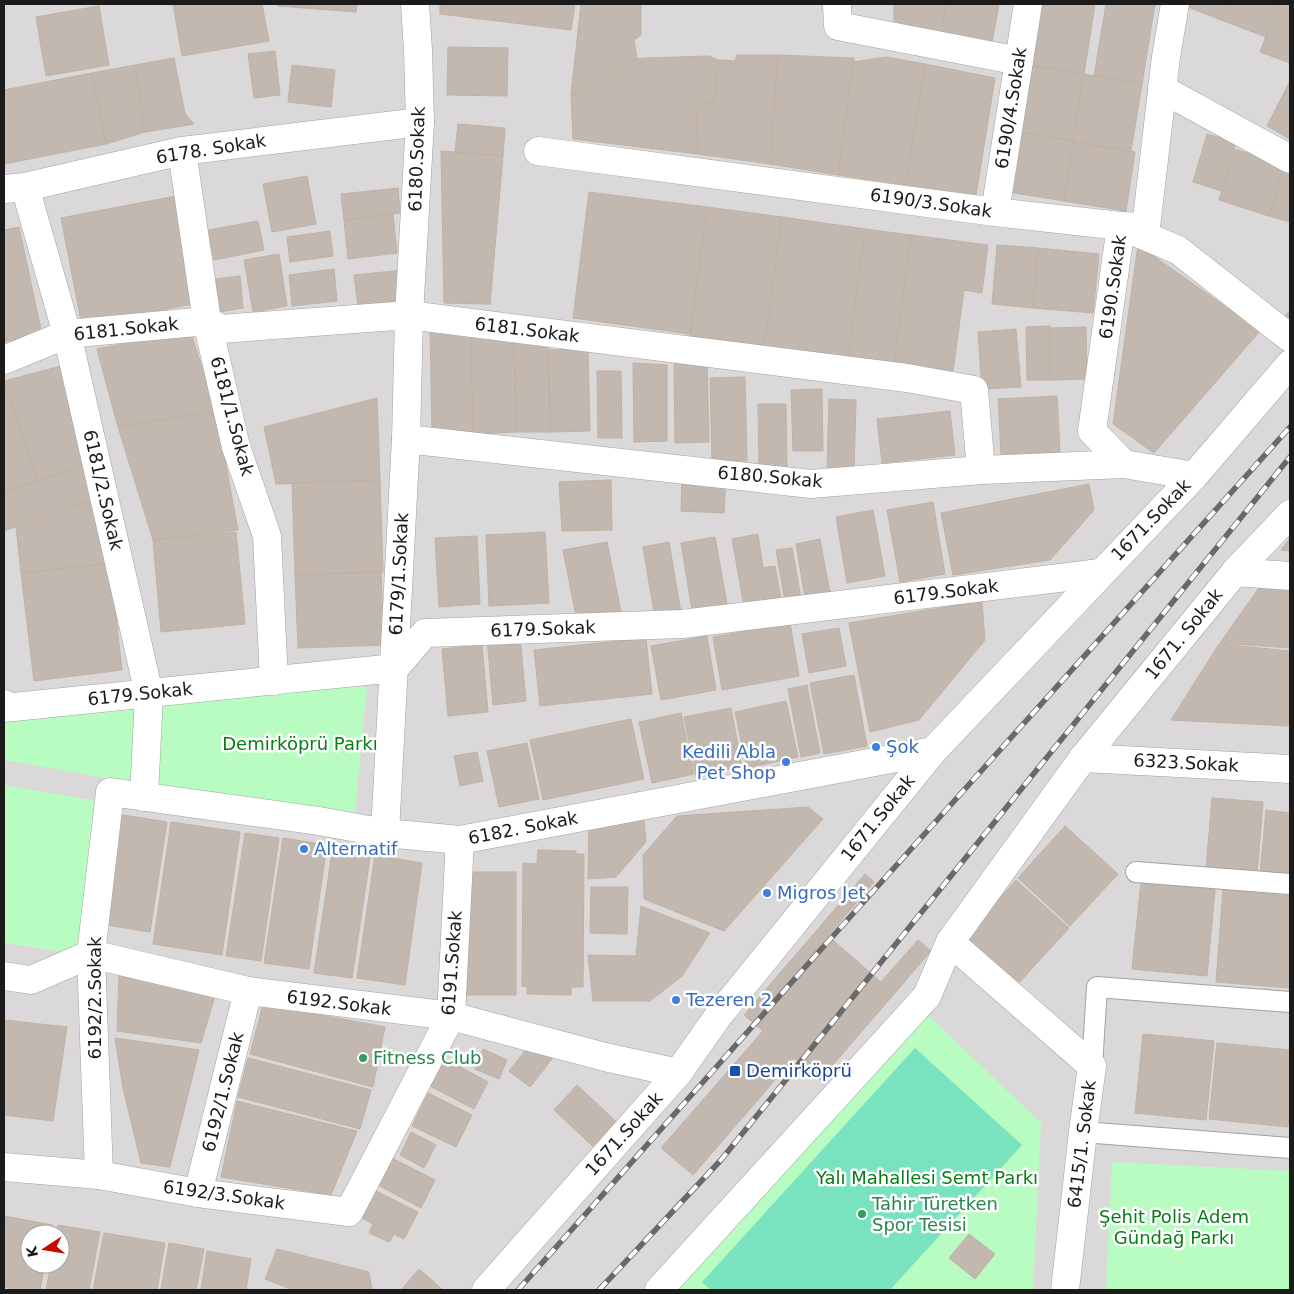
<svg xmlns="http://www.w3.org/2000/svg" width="1294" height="1294" viewBox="0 0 1294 1294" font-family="'DejaVu Sans',sans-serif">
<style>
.residential{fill:#dad8d8;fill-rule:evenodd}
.park{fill:#b9fcc2}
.pitch{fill:#79e2be}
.building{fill:#c2b8b0;stroke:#c0b1a2}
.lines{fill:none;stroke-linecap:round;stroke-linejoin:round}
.service-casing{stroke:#a2a2a2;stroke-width:22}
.minor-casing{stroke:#a2a2a2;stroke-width:29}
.tertiary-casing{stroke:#a2a2a2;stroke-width:29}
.service{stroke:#fff;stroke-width:20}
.minor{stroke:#fff;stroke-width:28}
.tertiary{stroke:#fff;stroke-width:28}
.rail-casing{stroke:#696969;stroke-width:5.5}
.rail{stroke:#fff;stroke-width:4;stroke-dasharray:11;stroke-linecap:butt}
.shop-dot{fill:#3f7fe0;stroke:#fff;stroke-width:2}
.leisure-dot{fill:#2e9e5b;stroke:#fff;stroke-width:2}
.transit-dot{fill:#1a4fb4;stroke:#fff;stroke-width:2}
.labels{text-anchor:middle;stroke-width:5;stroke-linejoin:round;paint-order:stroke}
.street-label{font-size:18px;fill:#1b1b1b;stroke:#fff}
.park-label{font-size:18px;fill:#067d15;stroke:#fff}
.shop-label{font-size:18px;fill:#366cbe;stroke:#fff;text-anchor:start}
.leisure-label{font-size:18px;fill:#27864d;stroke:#fff;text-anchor:start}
.transit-label{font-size:18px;fill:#164399;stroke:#fff;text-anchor:start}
</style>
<rect width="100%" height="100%" fill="#eeeae0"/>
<path class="residential" d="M4,4H1290V1290H4ZM30,1234H60V1264H30Z"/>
<g class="park">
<path d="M196,680L367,687L355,812L169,789L4,760V688L17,699Z"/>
<path d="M4,785L97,801L78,954L4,943Z"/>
<path d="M927,1014L1041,1123L1033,1290H675Z"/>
<path d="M1112,1162L1290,1171V1290H1106Z"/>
</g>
<path class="pitch" d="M915,1048L1022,1145L890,1290H711L702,1282Z"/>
<g class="building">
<path d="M173,4H262L269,41L182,56Z"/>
<path d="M278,4H357L356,12L278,6Z"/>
<path d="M440,4H575L571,30L440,14Z"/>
<path d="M581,4H641V35L634,40L637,59L571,94Z"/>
<path d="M894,4H946L941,33L894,21Z"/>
<path d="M946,4H999L992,42L941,33Z"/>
<path d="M1040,4H1095L1084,74L1030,65Z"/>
<path d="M1106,4H1155L1142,84L1094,76Z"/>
<path d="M1183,4H1227L1221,20L1183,5Z"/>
<path d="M1227,4H1278L1266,37L1221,20Z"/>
<path d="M1278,4H1290V63L1260,52Z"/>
<path d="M99,6L109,65L46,76L36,17Z"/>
<path d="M448,47L508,48L507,96L447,95Z"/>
<path d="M275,51L280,95L254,98L248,54Z"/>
<path d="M737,55H778L770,164L698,154L696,106L714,101L718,60L735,61Z"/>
<path d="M778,55L854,58L838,175L770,164Z"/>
<path d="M709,56L718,60L714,101L696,106L698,154L573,139L571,94L637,59L647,58Z"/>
<path d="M886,57L925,64L906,185L838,175L853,62Z"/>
<path d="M174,58L185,114L194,124L145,132L135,65Z"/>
<path d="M925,64L995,78L976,195L906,185Z"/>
<path d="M135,65L145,132L106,144L92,73Z"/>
<path d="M292,65L335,70L331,107L288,102Z"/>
<path d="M1030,65L1084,74L1073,141L1020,132Z"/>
<path d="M92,73L106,144L4,164V90Z"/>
<path d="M1084,74L1142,84L1131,151L1073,142Z"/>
<path d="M1290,81V139L1267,126Z"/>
<path d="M458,124L505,128L503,156L455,152Z"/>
<path d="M1019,132L1073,141L1064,201L1009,192Z"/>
<path d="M1207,134L1236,142L1222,191L1193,182Z"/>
<path d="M1073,142L1135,152L1126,211L1064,201Z"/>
<path d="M1234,149L1284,164L1269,216L1219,200Z"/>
<path d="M441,151L503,156L490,304L444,303Z"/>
<path d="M1283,170L1290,172V222L1269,216Z"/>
<path d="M307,176L316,224L272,232L263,184Z"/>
<path d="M398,188L400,213L344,220L341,194Z"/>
<path d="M589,192L707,207L690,334L573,318Z"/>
<path d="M176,196L197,303L82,326L61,218Z"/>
<path d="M707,207L782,217L765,345L690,336Z"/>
<path d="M393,214L397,253L348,259L344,220Z"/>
<path d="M782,217L865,229L848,358L764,347Z"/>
<path d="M258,221L264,250L214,260L208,230Z"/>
<path d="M19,227L42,334L4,342V230Z"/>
<path d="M865,229L911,235L894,365L848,359Z"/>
<path d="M330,231L333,256L290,262L287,237Z"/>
<path d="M911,235L988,245L982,293L964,290L953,371L894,363Z"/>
<path d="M997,245L1038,248L1033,308L992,304Z"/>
<path d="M1138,245L1260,331L1154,453L1113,424Z"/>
<path d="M1038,248L1099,254L1093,313L1033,308Z"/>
<path d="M279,254L287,306L253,312L244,260Z"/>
<path d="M334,269L337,301L292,306L289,275Z"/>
<path d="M404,270L407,302L358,307L354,275Z"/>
<path d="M240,276L243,308L220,312L215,279Z"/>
<path d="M1290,310V325L1283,319Z"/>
<path d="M1050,326V380H1027L1026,327Z"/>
<path d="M1086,327L1087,379L1050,380V328Z"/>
<path d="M471,328L473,434H432L430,329Z"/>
<path d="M1016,329L1021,387L982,389L978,332Z"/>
<path d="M190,330L216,411L118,427L97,349Z"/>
<path d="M514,334L516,432L473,434L471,335Z"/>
<path d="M514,337H548L550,432H516Z"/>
<path d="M588,349L590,431L550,432L549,350Z"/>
<path d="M633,363L667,365V441L634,442Z"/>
<path d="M674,363H707L709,442L675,443Z"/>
<path d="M65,365L85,464L37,480L4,384V381Z"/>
<path d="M597,371H621L622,438H598Z"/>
<path d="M745,377L747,461H712L710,378Z"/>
<path d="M4,384L37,480L4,492Z"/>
<path d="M822,389L823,451H793L791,390Z"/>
<path d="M1057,396L1060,452L1001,454L998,399Z"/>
<path d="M377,398L380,480L276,484L264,427Z"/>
<path d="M829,399L856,400L854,471H827Z"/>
<path d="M758,404H786L787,469L759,470Z"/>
<path d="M216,411L238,530L153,540L118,427Z"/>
<path d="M950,411L955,455L882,463L877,419Z"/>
<path d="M85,464L96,499L4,531V492Z"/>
<path d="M682,476L726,478L724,513L681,511Z"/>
<path d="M380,480L383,572L295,575L292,483Z"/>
<path d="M611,480L612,530L562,531L559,482Z"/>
<path d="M1089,484L1094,510L1050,560L953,575L941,513Z"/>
<path d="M96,499L110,563L21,573L16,527Z"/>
<path d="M933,502L945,574L900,582L887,510Z"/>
<path d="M873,510L885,576L847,583L836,517Z"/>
<path d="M236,532L245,624L161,632L153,540Z"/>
<path d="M545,532L549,603L489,606L486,535Z"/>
<path d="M758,534L763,568L775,566L781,599L744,606L732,539Z"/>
<path d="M477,536L480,604L439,607L435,538Z"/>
<path d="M715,537L727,604L692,610L681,543Z"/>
<path d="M1290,538V551L1281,550Z"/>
<path d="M820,539L831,598L806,603L796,544Z"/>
<path d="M607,542L621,612L577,621L563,550Z"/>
<path d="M669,542L681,613L655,618L643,547Z"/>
<path d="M792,548L801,598L785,601L776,550Z"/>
<path d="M110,563L122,670L34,681L21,573Z"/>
<path d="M381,572L384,645L298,648L295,575Z"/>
<path d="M1261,585L1290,586V648L1220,643Z"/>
<path d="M982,601L985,640L919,720L870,732L849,623Z"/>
<path d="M790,623L799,676L722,690L713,637Z"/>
<path d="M839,628L846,666L809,673L802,634Z"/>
<path d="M520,636L526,701L493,705L487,639Z"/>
<path d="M707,636L716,690L661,700L651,646Z"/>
<path d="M646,638L652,694L540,706L534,650Z"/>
<path d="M1219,644L1290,651V726L1171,720Z"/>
<path d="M482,645L488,712L448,716L442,649Z"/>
<path d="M854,675L867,746L824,754L810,683Z"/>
<path d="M807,685L820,753L801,757L788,689Z"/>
<path d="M786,701L798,757L747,768L735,712Z"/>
<path d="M731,708L742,767L696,776L684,717Z"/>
<path d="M681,713L694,774L652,783L639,722Z"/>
<path d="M631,719L644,779L543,800L530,740Z"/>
<path d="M527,743L539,799L499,807L487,751Z"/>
<path d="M477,752L483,781L460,786L454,756Z"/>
<path d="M1212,798L1263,802L1257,874L1206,869Z"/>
<path d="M808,807L823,819L724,931L644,899L643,855L677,816Z"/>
<path d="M643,809L646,842L616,877L588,879L589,819Z"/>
<path d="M1266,810L1290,813V878L1260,875Z"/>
<path d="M117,814L167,822L150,932L100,924Z"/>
<path d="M171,822L240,832L222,955L153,944Z"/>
<path d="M1065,826L1118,874L1070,926L1018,878Z"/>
<path d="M245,833L279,838L261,961L226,956Z"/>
<path d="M283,838L327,845L309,969L264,963Z"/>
<path d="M333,846L371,851L352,978L314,973Z"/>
<path d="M538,850L576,851V854H584L583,987H571V995L527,994V987L522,986L523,863L537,864Z"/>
<path d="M375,855L422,863L405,985L357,978Z"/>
<rect x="465" y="872" width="51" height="123"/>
<path d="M865,874L874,882L828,936L881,982L918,940L931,951L820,1080L794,1058L693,1175L661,1148L763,1031L744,1015Z"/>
<path d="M1016,880L1069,928L1017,985L964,938Z"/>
<path d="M1141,882L1215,890L1207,976L1132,969Z"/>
<path d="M591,887H628L627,934L590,933Z"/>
<path d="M1223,890L1290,896V988L1216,982Z"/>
<path d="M641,906L710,933L682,976L650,1001H593L588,955L636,956Z"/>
<path d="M119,975L215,996L201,1043L117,1031Z"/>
<path d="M263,1004L385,1027L373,1087L250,1054Z"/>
<path d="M4,1020L67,1027L53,1121L4,1115Z"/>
<path d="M1143,1034L1214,1041L1206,1120L1135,1113Z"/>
<path d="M115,1038L199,1050L170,1167L141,1163L123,1088Z"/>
<path d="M531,1043L552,1059L530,1087L509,1071Z"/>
<path d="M1217,1043L1290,1050V1100L1288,1127L1209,1119Z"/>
<path d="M483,1049L507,1060L499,1079L475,1069Z"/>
<path d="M248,1058L371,1090L360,1129L238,1097Z"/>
<path d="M444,1058L488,1082L474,1109L430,1086Z"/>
<path d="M577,1085L622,1127L599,1152L554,1110Z"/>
<path d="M428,1093L472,1115L456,1147L412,1126Z"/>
<path d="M237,1101L357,1131L331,1195L221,1177Z"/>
<path d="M411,1132L436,1145L424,1168L400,1155Z"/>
<path d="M392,1158L435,1180L421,1208L378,1185Z"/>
<path d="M372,1189L418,1212L404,1239L394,1234L389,1242L369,1233L373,1224L358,1216Z"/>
<path d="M4,1216L52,1225L50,1234H30V1264H45L40,1290H19L4,1287Z"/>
<path d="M58,1225L100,1232L89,1290H46L51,1264H60V1234H56Z"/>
<path d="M104,1233L165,1243L157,1290H93Z"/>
<path d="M969,1234L995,1254L975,1279L949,1258Z"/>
<path d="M169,1243L204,1249L196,1290H161Z"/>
<path d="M277,1249L369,1272L372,1290H293L265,1279Z"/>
<path d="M207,1251L251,1259L246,1290H201Z"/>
<path d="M419,1269L443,1290H401Z"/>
</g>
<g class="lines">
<g class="service-casing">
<g id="service">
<path d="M1136,872L1290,884"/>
<path d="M1092,1066L1097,987L1290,1002"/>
<path d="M1083,1132L1290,1148"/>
</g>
</g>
<g class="minor-casing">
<g id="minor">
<path d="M837,4L838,26L1019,61"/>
<path d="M1162,89L1290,159"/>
<path d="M182,151L207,321L236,447L267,536L274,681"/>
<path d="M538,151L995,212L1121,226L1178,250L1290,338"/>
<path d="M25,187L67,334L149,694L144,797"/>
<path d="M4,189L25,187L182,151L420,122"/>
<path d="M995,212L1028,4"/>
<path d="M4,360L67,334L207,321L221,329L409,315L907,378L974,390L981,470"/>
<path d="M406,439L811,484L981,470L1124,464L1194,476"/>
<path d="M1124,464L1092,431L1121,226L1146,227L1166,57L1175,4"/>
<path d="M1235,572L1290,576"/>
<path d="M4,704V708L395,668L425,633L682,624L1100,573"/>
<path d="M1083,758L1290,769"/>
<path d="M385,833L406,439L409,315L420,122L418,50L415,4"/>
<path d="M950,942L1092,1066L1083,1132L1065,1290"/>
<path d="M4,976L31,980L91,954L248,991L451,1016L605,1057L678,1073"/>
<path d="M4,1167L99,1175L198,1193L349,1212L451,1016L460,840"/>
<path d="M99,1175L91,954L110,792L319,821L385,833L460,840L933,751"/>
<path d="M198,1193L248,991"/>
<path d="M659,1290L927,996L950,942L1083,758L1235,572L1290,514"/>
</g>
</g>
<g class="tertiary-casing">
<path id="tertiary" d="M486,1290L678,1073L719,1015L933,751L1194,476L1290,364"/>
</g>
<use href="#service" class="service"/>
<use href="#minor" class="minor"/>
<use href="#tertiary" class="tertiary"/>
<g class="rail-casing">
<g id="rail">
<path d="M518,1290L824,946L1290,427"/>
<path d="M599,1290L721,1160L1290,457"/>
</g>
</g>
<use href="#rail" class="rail"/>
</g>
<g class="shop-dot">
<circle cx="876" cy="747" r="5"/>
<circle cx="786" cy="762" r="5"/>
<circle cx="304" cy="849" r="5"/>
<circle cx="767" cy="893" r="5"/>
<circle cx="676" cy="1000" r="5"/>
</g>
<g class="leisure-dot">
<circle cx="363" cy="1058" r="5"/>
<circle cx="862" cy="1214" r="5"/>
</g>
<rect class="transit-dot" x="729" y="1065" width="12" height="12" rx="2.5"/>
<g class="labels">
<g class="street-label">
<text transform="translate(1011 108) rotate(-81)" y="6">6190/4.Sokak</text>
<text transform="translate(211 149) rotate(-9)" y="6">6178. Sokak</text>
<text transform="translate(417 159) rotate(-88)" y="6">6180.Sokak</text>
<text transform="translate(931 203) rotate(8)" y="6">6190/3.Sokak</text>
<text transform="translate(1113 287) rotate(-82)" y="6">6190.Sokak</text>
<text transform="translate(126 329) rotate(-6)" y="6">6181.Sokak</text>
<text transform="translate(527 330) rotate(7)" y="6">6181.Sokak</text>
<text transform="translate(232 416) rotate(75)" y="6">6181/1.Sokak</text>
<text transform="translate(770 477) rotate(5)" y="6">6180.Sokak</text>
<text transform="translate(103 490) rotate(77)" y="6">6181/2.Sokak</text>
<text transform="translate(1151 520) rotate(-46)" y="6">1671.Sokak</text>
<text transform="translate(399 574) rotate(-87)" y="6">6179/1.Sokak</text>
<text transform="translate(946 592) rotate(-7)" y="6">6179.Sokak</text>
<text transform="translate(543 629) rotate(-2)" y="6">6179.Sokak</text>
<text transform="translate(1184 634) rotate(-51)" y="6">1671. Sokak</text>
<text transform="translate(140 694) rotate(-6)" y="6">6179.Sokak</text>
<text transform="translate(1186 763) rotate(3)" y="6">6323.Sokak</text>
<text transform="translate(878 818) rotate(-51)" y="6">1671.Sokak</text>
<text transform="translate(523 828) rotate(-11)" y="6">6182. Sokak</text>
<text transform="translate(452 963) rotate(-86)" y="6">6191.Sokak</text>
<text transform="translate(95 998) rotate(-90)" y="6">6192/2.Sokak</text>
<text transform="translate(339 1003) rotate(7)" y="6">6192.Sokak</text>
<text transform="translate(223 1092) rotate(-76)" y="6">6192/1.Sokak</text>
<text transform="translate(624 1134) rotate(-48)" y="6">1671.Sokak</text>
<text transform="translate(1082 1144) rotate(-83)" y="6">6415/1. Sokak</text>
<text transform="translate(224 1195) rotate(8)" y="6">6192/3.Sokak</text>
</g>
<g class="park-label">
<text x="300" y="750">Demirköprü Parkı</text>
<text x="927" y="1184">Yalı Mahallesi Semt Parkı</text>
<text x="1174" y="1223">Şehit Polis Adem<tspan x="1174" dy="21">Gündağ Parkı</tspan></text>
</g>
<g class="shop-label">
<text x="886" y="753">Şok</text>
<text x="776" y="758" text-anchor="end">Kedili Abla<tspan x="776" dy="21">Pet Shop</tspan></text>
<text x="314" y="855">Alternatif</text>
<text x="777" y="899">Migros Jet</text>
<text x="686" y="1006">Tezeren 2</text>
</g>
<g class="leisure-label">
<text x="373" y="1064">Fitness Club</text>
<text x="872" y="1210">Tahir Türetken<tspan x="872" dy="21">Spor Tesisi</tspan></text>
</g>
<g class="transit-label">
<text x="746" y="1077">Demirköprü</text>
</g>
</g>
<rect width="1294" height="1294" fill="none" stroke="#1b1b1b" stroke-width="10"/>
<g transform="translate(45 1249) rotate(258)"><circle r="24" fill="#ffffff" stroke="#a4a4a4"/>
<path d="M0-4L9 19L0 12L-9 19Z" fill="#c70900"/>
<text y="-8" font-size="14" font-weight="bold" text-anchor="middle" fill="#1b1b1b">K</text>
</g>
</svg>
